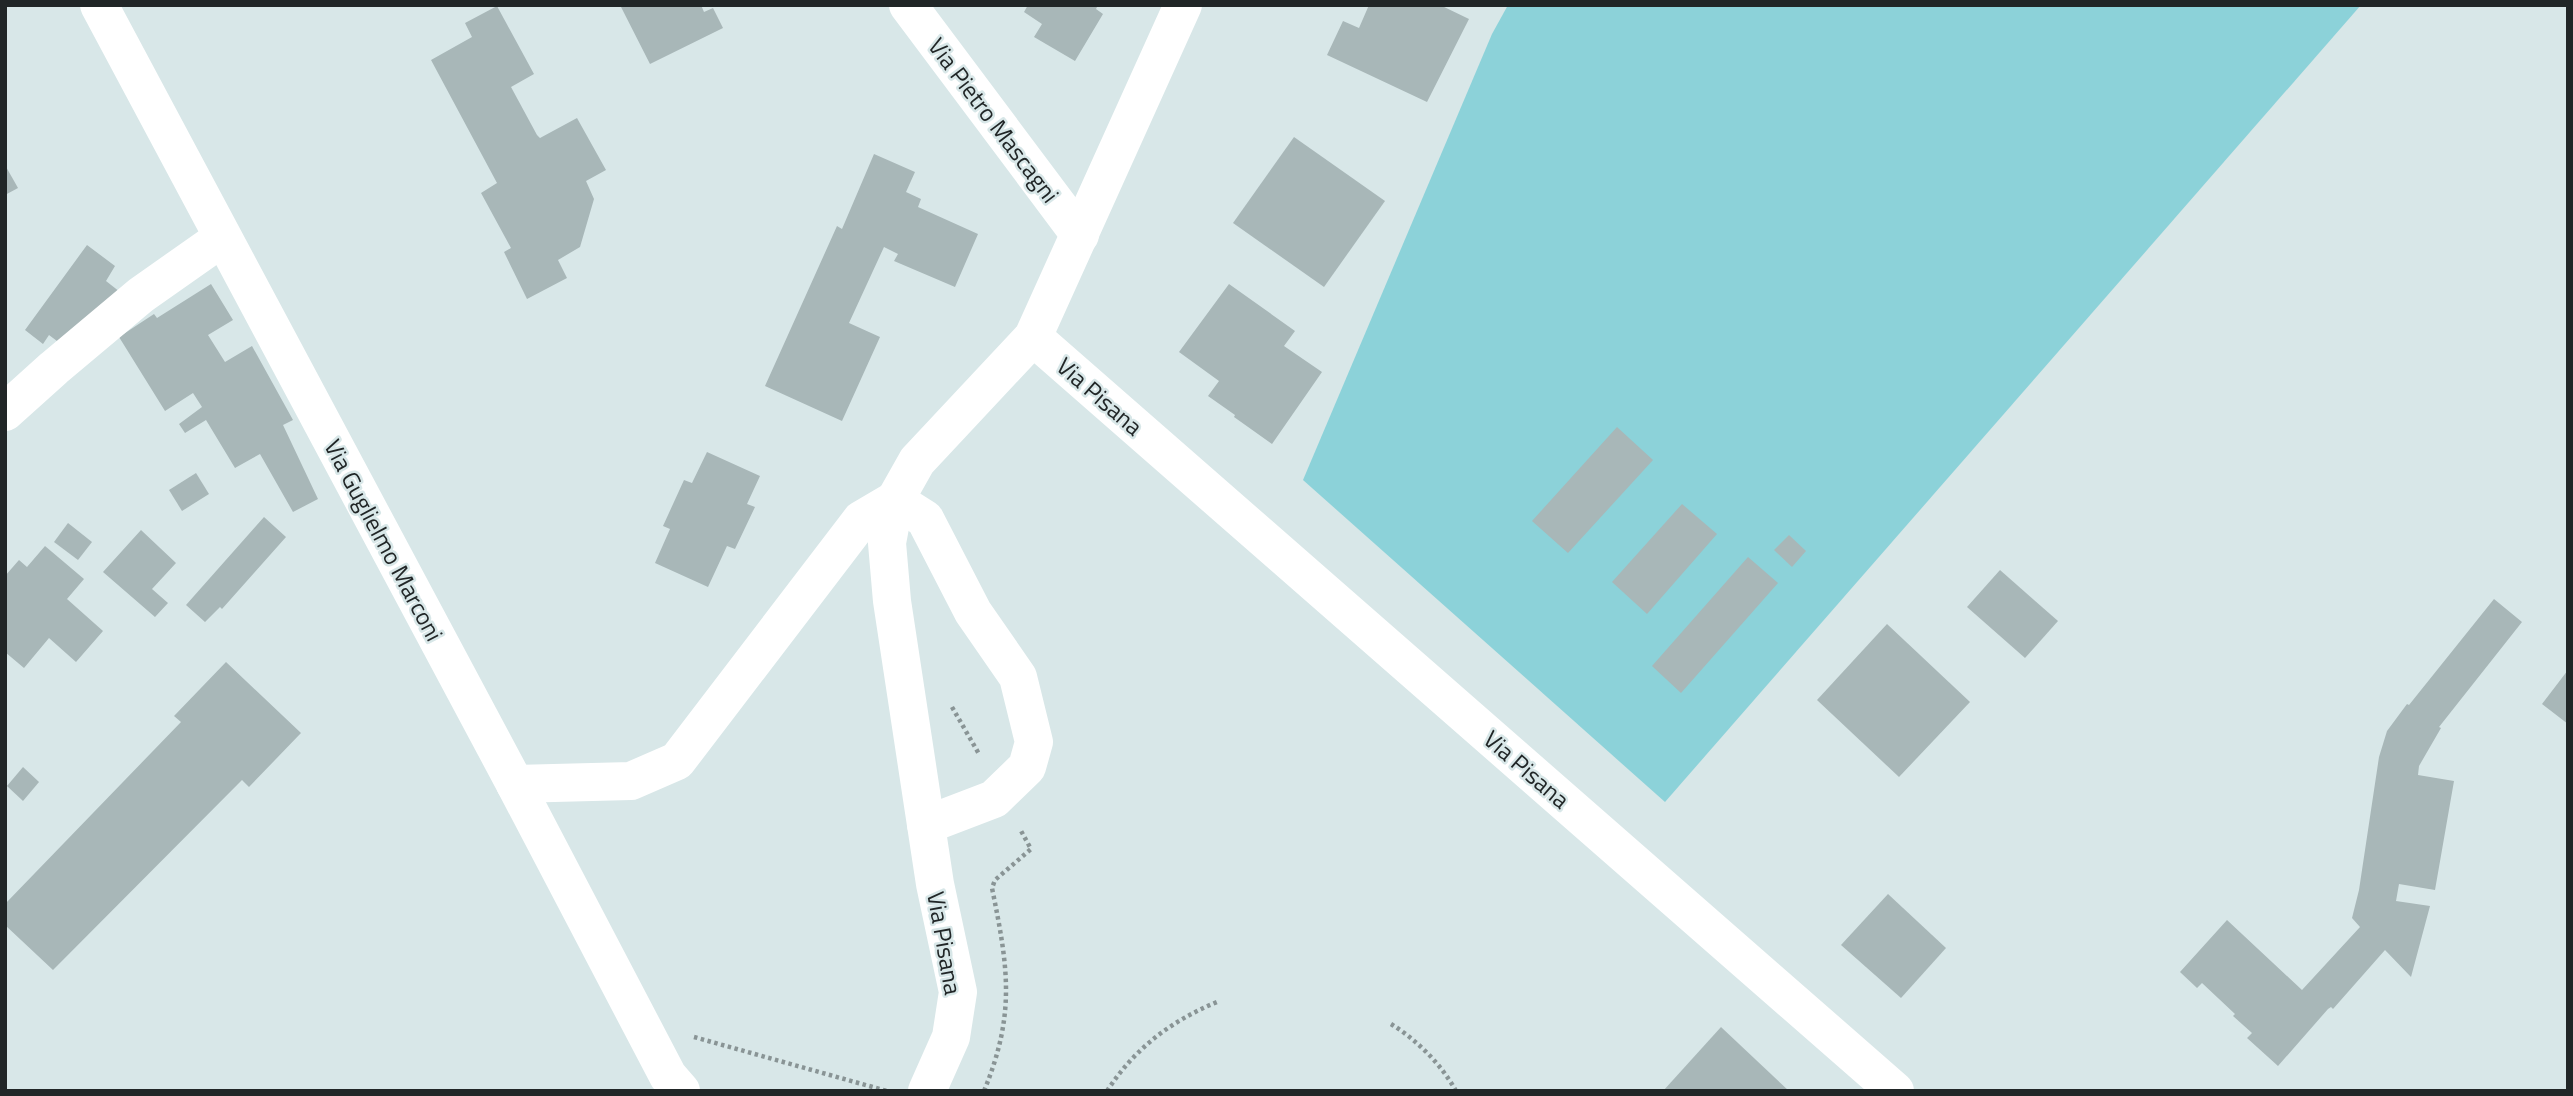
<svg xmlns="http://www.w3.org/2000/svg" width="2573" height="1096" font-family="'Titillium Web',sans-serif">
  <rect width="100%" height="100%" fill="#d8e7e8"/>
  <path fill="#8cd2d9" d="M1508,5H2361L1665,802L1303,480L1492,34Z"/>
  <g fill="#a8b7b8">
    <path d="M620,5H701L704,12L713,8L723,28L650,64Z"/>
    <path d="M1028,5H1098L1096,9L1103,14L1075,61L1034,37L1042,24L1024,12Z"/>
    <path d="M1369,5H1440L1469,19L1427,102L1327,55L1343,21L1359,28Z"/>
    <path d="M497,6L534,74L511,87L537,135L540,138L577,118L606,170L586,181L594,199L580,247L558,260L567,278L527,299L504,252L511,248L481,193L497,183L431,60L472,37L465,23Z"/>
    <path d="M1294,137L1385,201L1324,287L1233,223Z"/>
    <path d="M874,154L915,172L906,192L921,199L918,207L978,234L955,287L894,261L898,254L884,247L849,323L880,337L842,421L765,386L837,226L842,229Z"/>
    <path d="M5,165L18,188L5,195Z"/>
    <path d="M87,245L115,266L106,281L120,292L65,347L49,335L43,344L25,330Z"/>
    <path d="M211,284L233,320L208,335L225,362L252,346L293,420L283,425L318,499L293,512L260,454L235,468L206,420L185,433L179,424L202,407L193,393L165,411L119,337L154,314L157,318Z"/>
    <path d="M1229,284L1295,331L1284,346L1322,372L1272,444L1234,417L1235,415L1208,396L1219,381L1179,352Z"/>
    <path d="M1617,427L1653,460L1568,553L1532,521Z"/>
    <path d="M707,452L760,476L747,504L755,507L735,549L727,546L708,587L655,563L670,529L663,526L684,480L692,483Z"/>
    <path d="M196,473L209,494L182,511L169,490Z"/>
    <path d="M1682,504L1717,534L1647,614L1612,582Z"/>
    <path d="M264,517L286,537L222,609L220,607L205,622L186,605Z"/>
    <path d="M68,523L92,542L78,560L54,542Z"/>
    <path d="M141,530L176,563L152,589L168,603L155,617L103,572Z"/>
    <path d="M1789,535L1806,551L1792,567L1774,550Z"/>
    <path d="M45,546L84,579L67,599L103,631L76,662L49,638L24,668L5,652V576L19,560L27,567Z"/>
    <path d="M1748,557L1778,583L1681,693L1652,666Z"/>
    <path d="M2000,570L2058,621L2025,658L1967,607Z"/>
    <path d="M2494,599L2522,622L2439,727L2441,728L2419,766L2418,775L2454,781L2435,890L2399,884L2396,901L2430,906L2411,977L2385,950L2333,1009L2331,1007L2328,1009L2278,1066L2247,1038L2252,1033L2233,1016L2235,1014L2202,983L2197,988L2180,972L2227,920L2302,990L2360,927L2352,918L2359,890L2379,757L2387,731L2407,704L2409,705Z"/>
    <path d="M1887,624L1970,702L1899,777L1817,700Z"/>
    <path d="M226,662L301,733L249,787L242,780L53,970L5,925V904L181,722L174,716Z"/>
    <path d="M2568,670V724L2542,704Z"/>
    <path d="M23,767L39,782L23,801L7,786Z"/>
    <path d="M1888,894L1946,948L1901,998L1841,945Z"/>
    <path d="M1721,1027L1789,1091H1663Z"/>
  </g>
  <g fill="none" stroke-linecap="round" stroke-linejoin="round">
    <g stroke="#899495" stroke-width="4.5" stroke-dasharray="3.5 3.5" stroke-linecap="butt">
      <path d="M952,707L979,754"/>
      <path d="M1391,1024C1417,1040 1441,1064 1456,1091"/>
      <path d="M694,1037L887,1091"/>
      <path d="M984,1091C1016,1013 1008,967 992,888L995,880L1031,849L1020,829"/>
      <path d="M1107,1091C1135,1048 1171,1021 1217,1002"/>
    </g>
    <g stroke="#fff" stroke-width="38">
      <path d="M908,5L1080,235"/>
      <path d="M1033,337L1895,1091"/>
      <path d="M5,412L54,368L141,295L222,238"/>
      <path d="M895,500L925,519L973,612L1018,677L1034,742L1027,767L994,799L926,825"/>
      <path d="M515,784L631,781L677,761L861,520L895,500"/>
      <path d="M927,1091L951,1037L958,992L935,884L892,601L887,543L895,500L917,461L1033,337L1183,5"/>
    </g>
    <path stroke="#fff" stroke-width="38" d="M99,5L515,784L668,1076L681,1091"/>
  </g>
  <g text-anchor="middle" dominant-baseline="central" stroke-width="5" stroke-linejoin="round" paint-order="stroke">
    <g font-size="24" fill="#212627" stroke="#d8e7e8">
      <text transform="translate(994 120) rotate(53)">Via Pietro Mascagni</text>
      <text transform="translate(1100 396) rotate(41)">Via Pisana</text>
      <text transform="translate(384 540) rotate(62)">Via Guglielmo Marconi</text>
      <text transform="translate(1527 769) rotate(41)">Via Pisana</text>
      <text transform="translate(945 943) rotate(80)">Via Pisana</text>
    </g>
  </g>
  <rect width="2573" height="1096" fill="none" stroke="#212627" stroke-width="14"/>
</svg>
